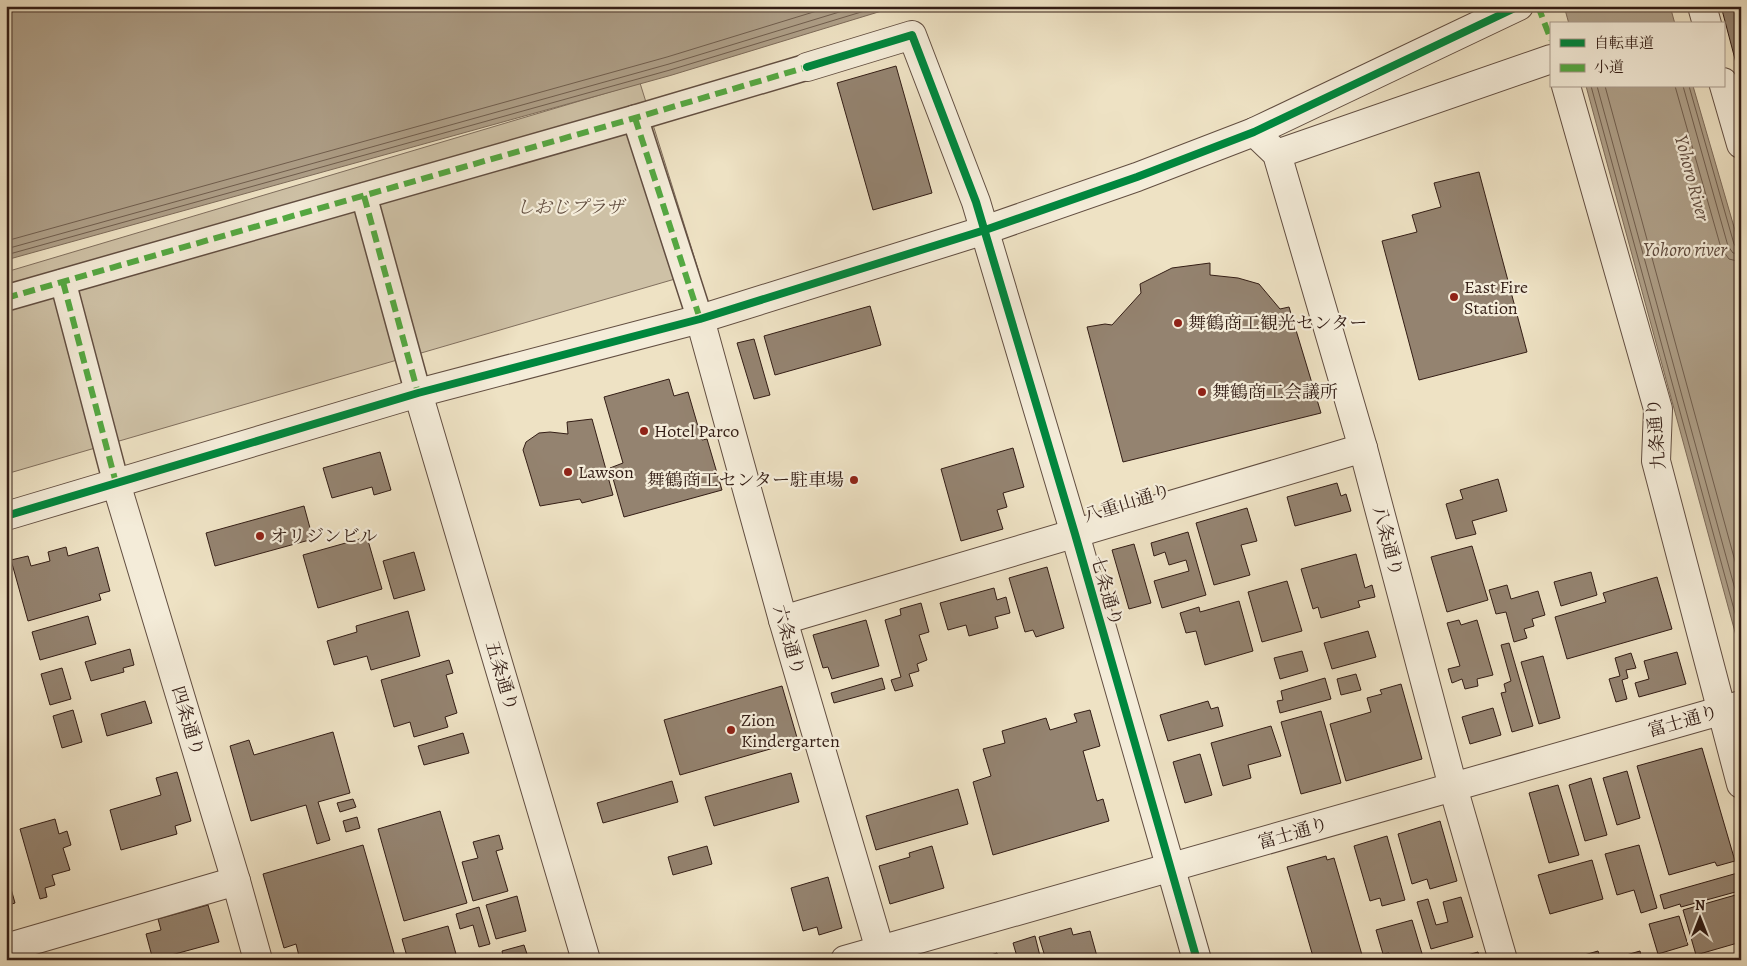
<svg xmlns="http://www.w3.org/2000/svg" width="1747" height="966" font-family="Alegreya,'Noto Serif JP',serif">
  <rect width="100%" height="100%" fill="#eee2c4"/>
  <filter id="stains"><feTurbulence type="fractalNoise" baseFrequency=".004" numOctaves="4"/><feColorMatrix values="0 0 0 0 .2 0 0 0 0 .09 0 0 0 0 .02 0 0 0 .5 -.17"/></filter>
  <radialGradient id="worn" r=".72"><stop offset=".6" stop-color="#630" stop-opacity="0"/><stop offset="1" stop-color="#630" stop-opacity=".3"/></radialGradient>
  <path fill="#cec1a6" stroke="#806f5e" d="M640,83L699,272L6,474V272Z"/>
  <g fill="#ae9f88" stroke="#7d6b5a">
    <path d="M6,6H898L672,75L6,260Z"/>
    <path d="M1564,6H1670L1675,24H1569Z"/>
    <path d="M1586,86H1693L1741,251V654Z"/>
  </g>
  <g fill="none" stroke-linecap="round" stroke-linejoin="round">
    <g stroke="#705e4e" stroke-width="1">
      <path d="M1591,86L1741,635"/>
      <path d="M1597,86L1741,611"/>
      <path d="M1605,86L1741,583"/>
      <path d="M1675,86L1721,248L1729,259L1741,262"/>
      <path d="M1683,86L1728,246L1733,253L1741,254"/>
      <path d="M1689,86L1734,244L1736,247L1741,248"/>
      <path d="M6,241L667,57L833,6"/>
      <path d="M6,249L669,64L859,6"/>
      <path d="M6,255L670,70L881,6"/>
    </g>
  </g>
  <g fill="#948370" stroke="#331d15">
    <path d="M1721,6H1741V82Z"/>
    <path d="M896,66L932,193L873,210L837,83Z"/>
    <path d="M1479,172L1527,352L1419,380L1382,241L1417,232L1412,215L1441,207L1434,183Z"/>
    <path d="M1210,263V275L1238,278L1259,284L1280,309L1289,307L1321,413L1123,462L1087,327L1105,324L1112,325L1141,293L1140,284L1172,268Z"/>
    <path d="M870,306L881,345L775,375L764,336Z"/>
    <path d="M754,339L770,395L754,399L737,343Z"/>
    <path d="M669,379L674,396L688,392L702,440L707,439L722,490L624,517L610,468L623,463L604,397Z"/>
    <path d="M592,419L613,495L582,503L580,499L540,506L523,450L526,442L539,433L550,432L568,434L567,422Z"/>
    <path d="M1013,448L1024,487L1003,493L1007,507L997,510L1003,529L961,541L941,469Z"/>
    <path d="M380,452L391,490L374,495L372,487L332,498L323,468Z"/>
    <path d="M1498,479L1507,511L1472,521L1476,534L1456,539L1446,504L1463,499L1460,490Z"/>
    <path d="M1337,483L1341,496L1346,494L1351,511L1295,526L1287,497Z"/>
    <path d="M304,506L313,539L215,566L206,533Z"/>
    <path d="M1247,508L1257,541L1241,545L1250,575L1214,585L1196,523Z"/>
    <path d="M1188,532L1206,595L1162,608L1154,581L1189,571L1186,560L1169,565L1165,552L1154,556L1151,543Z"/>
    <path d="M367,537L382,589L318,608L303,555Z"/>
    <path d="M1134,544L1151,603L1129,609L1112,550Z"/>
    <path d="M1472,546L1488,600L1447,612L1431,557Z"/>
    <path d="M66,547L68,556L98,547L110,591L99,594L101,600L28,621L11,560L28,556L31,566L50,561L48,552Z"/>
    <path d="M414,552L425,590L394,599L383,561Z"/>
    <path d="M1356,554L1365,588L1372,585L1375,597L1358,601L1360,607L1321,618L1318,607L1313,609L1301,569Z"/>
    <path d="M1047,567L1064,628L1036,637L1033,630L1025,632L1009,578Z"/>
    <path d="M1591,572L1597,595L1561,606L1554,582Z"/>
    <path d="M1657,577L1672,629L1567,659L1555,617L1606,602L1603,593Z"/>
    <path d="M1287,581L1302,631L1262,642L1248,592Z"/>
    <path d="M1507,585L1511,599L1538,591L1545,615L1532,619L1534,626L1524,629L1527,638L1514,642L1506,612L1496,614L1489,590Z"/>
    <path d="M994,588L997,600L1006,597L1010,613L995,617L998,628L969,636L966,625L948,630L940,603Z"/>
    <path d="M1239,601L1253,651L1205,665L1196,631L1186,633L1180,613L1199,607L1200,612Z"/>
    <path d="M921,603L929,632L919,635L927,660L917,664L919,671L909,674L913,686L895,691L891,680L901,677L885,620L901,615L900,609Z"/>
    <path d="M408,611L420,656L371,670L367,656L334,665L327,641L357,632L356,626Z"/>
    <path d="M88,616L96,644L40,660L32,632Z"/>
    <path d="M866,620L879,666L832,679L828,667L823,668L813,635Z"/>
    <path d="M1459,620L1461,625L1477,620L1493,675L1477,679L1478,686L1465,689L1462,679L1452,683L1448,669L1460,666L1447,623Z"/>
    <path d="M1368,631L1376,657L1332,669L1324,643Z"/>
    <path d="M1509,643L1533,726L1512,732L1501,693L1506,692L1504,684L1511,681L1501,645Z"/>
    <path d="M130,649L134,665L123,668L124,672L91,681L85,662Z"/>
    <path d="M1302,651L1308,671L1280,679L1274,658Z"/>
    <path d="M1677,652L1686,684L1639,697L1635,683L1649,679L1644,661Z"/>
    <path d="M1631,653L1636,668L1626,670L1628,678L1622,680L1627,699L1616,702L1609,679L1620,676L1615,658Z"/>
    <path d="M1543,656L1560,718L1539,724L1521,662Z"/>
    <path d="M449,660L453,673L446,675L457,713L445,717L448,727L414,737L410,722L394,727L381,680Z"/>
    <path d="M62,668L71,699L50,705L41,674Z"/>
    <path d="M1356,674L1361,690L1341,695L1337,679Z"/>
    <path d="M882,678L885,689L834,703L831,693Z"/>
    <path d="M1325,678L1331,699L1280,713L1277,701L1283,700L1281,691Z"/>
    <path d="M1401,684L1422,759L1346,781L1330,724L1371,712L1367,698L1382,694L1380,690Z"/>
    <path d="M782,686L798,741L680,775L664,720Z"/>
    <path d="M145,701L152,723L107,736L101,714Z"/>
    <path d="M1208,701L1211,709L1218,707L1223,726L1168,741L1160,715Z"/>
    <path d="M1493,708L1501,735L1470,744L1462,717Z"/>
    <path d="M73,710L82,742L62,748L53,716Z"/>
    <path d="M1090,710L1100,746L1083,751L1097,801L1103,799L1109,821L993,855L973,782L991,776L983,749L1005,743L1002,731L1046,718L1050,730L1077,722L1074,714Z"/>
    <path d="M1321,711L1341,783L1301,794L1281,722Z"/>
    <path d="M1271,726L1281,756L1248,765L1251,778L1223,786L1211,743Z"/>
    <path d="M333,732L350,793L318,802L330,840L317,844L306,805L251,821L230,746L249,740L254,755Z"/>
    <path d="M463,733L469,753L424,765L418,746Z"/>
    <path d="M1702,748L1735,861L1717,866L1715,862L1669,875L1637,766Z"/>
    <path d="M1200,754L1212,795L1185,803L1173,762Z"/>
    <path d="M1627,771L1640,818L1617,825L1603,778Z"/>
    <path d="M177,772L191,821L175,826L177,834L121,850L110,810L161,795L156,778Z"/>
    <path d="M791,773L799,802L714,826L705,797Z"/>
    <path d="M1591,778L1607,835L1585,841L1569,785Z"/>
    <path d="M672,781L678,802L603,823L597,803Z"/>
    <path d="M1558,785L1579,855L1549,863L1529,793Z"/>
    <path d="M958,789L968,824L876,850L866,816Z"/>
    <path d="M353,799L356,807L340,812L337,803Z"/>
    <path d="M440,811L467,903L404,921L378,829Z"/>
    <path d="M357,817L360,828L346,832L343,821Z"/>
    <path d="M55,819L59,834L67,831L71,845L63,848L70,870L52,875L55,885L45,888L47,897L40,899L20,829Z"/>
    <path d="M1440,821L1457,881L1430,889L1427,879L1412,884L1398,834Z"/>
    <path d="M499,835L503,849L496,851L508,891L473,901L462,862L478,858L473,842Z"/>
    <path d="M1387,836L1405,900L1382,906L1380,898L1370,901L1354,846Z"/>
    <path d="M363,845L396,960H300L296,944L284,948L263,874Z"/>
    <path d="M1639,845L1657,908L1641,913L1634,890L1617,895L1605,854Z"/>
    <path d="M707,846L712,864L673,875L668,857Z"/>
    <path d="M932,846L944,888L890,904L879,866L910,857L909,853Z"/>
    <path d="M1326,856L1327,860L1334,858L1362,955L1346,960H1314L1287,867Z"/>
    <path d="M1592,860L1603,899L1550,914L1538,875Z"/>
    <path d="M6,871L15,903L6,906Z"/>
    <path d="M1741,872V885L1737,886L1739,891L1681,907L1680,904L1664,909L1660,895Z"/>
    <path d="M828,877L842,928L819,935L817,927L803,931L791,888Z"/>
    <path d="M1739,894L1741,900V942L1696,955L1683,910Z"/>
    <path d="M517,896L526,931L496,939L486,905Z"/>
    <path d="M1461,897L1473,937L1431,949L1417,902L1428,899L1436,925L1448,922L1443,902Z"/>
    <path d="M208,905L219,942L153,960L146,934L161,930L158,919Z"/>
    <path d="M479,907L490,944L479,947L473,925L460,929L456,914Z"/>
    <path d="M1679,916L1688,945L1658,954L1649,924Z"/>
    <path d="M1412,920L1423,957L1415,960H1392L1389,953L1383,954L1376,930Z"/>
    <path d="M448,926L456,954L437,960H408L402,939Z"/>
    <path d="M1071,928L1073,935L1090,931L1098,960H1046L1039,937Z"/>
    <path d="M1035,936L1041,960H1018L1013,943Z"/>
    <path d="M524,945L529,960H504L502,951Z"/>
    <path d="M1598,951L1601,960H1567Z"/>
    <path d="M1640,951L1642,960H1609Z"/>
    <path d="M1478,952L1480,960H1450Z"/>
    <path d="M997,953L999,960H975Z"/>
    <path d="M1741,953V960H1716Z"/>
  </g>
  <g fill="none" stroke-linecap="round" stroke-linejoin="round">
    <defs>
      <g id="pedestrian">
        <path d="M635,118L700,319"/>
        <path d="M364,196L418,393"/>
        <path d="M63,282L116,483"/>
        <path d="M6,298L635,118L807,67"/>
      </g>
      <g id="minor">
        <path d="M1702,6L1707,24"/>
        <path d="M1723,82L1741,144"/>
        <path d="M1566,86L1658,409L1656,461L1741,784"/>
        <path d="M1254,132L1277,154L1363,448L1453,787L1503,960"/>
        <path d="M1277,154L1551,59"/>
        <path d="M700,319L783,620L883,960"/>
        <path d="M116,483L236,881L258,960"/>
        <path d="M783,620L1363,448"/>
        <path d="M6,948L236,881"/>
      </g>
      <g id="tertiary">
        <path d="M807,67L912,35L976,202L1075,534L1197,960"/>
        <path d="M418,393L586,960"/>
        <path d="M6,516L418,393L700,319L985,230L1137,177L1254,132L1519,6"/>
        <path d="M845,960L1741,705"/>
      </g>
    </defs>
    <use href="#pedestrian" stroke="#624e41" stroke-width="28"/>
    <use href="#minor" stroke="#624e41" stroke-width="30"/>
    <use href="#tertiary" stroke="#624e41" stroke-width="30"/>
    <use href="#pedestrian" stroke="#f4ecd9" stroke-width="25"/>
    <use href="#minor" stroke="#f4ecd9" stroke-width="28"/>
    <use href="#tertiary" stroke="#f4ecd9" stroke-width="28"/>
    <g stroke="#54a942" stroke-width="6" stroke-dasharray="12 6" stroke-linecap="butt">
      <path d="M1538,6L1551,40"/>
      <path d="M635,118L700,319"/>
      <path d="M364,196L418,393"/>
      <path d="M63,282L116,483"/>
      <path d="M6,298L635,118L807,67"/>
    </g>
    <defs>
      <g id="cycleway">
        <path d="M807,67L912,35L976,202L1075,534L1197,960"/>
        <path d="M6,516L418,393L700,319L985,230L1137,177L1254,132L1519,6"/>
      </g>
    </defs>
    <use href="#cycleway" stroke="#f4ecd9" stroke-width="11"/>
    <use href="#cycleway" stroke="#00873e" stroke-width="8"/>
  </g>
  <g fill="#8f2418" stroke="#f4ecd9" stroke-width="2">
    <circle cx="1454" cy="297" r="5"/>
    <circle cx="1178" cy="323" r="5"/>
    <circle cx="1202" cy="392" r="5"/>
    <circle cx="644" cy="431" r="5"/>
    <circle cx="568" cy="472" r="5"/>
    <circle cx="854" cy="480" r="5"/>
    <circle cx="260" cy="536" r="5"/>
    <circle cx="731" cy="730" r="5"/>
  </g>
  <g text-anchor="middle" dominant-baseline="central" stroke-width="4.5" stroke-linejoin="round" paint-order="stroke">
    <g font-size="18" font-style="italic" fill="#624e40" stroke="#f4ecd9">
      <text x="570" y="207">しおじプラザ</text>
    </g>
    <g font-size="18" fill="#331d15" stroke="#f4ecd9" text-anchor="start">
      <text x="1464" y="287">East Fire<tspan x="1464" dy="21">Station</tspan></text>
      <text x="1188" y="323">舞鶴商工観光センター</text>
      <text x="1212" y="392">舞鶴商工会議所</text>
      <text x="654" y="431">Hotel Parco</text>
      <text x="578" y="472">Lawson</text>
      <text x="844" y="480" text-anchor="end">舞鶴商工センター駐車場</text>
      <text x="270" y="536">オリジンビル</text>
      <text x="741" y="720">Zion<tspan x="741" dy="21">Kindergarten</tspan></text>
    </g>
    <g font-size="18" fill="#331d15" stroke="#f4ecd9">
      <text transform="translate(1656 434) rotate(-95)">九条通り</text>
      <text transform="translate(1127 503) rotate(-17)">八重山通り</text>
      <text transform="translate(1388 541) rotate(75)">八条通り</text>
      <text transform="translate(1107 591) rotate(74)">七条通り</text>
      <text transform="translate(789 640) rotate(74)">六条通り</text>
      <text transform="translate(502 676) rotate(73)">五条通り</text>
      <text transform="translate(188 721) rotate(73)">四条通り</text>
      <text transform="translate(1683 721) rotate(-16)">富士通り</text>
      <text transform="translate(1293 833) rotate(-16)">富士通り</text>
    </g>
    <g font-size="19" font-style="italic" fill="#5e4a3d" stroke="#f4ecd9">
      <text transform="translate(1692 178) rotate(75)">Yohoro River</text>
      <text x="1685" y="250">Yohoro river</text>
    </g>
  </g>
  <rect width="1747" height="966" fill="none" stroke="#eee2c4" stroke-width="25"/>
  <rect x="8" y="8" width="1732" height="951" fill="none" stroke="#331d15" stroke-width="2.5"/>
  <rect x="12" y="12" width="1722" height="941" fill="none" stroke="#331d15"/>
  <rect x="1550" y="22" width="175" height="65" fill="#f4ecd9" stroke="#a7998b"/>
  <rect x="1560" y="39" width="25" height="8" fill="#00873e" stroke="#a7998b"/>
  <text x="1594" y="48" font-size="15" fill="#331d15">自転車道</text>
  <rect x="1560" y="64" width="25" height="8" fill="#54a942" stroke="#a7998b"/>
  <text x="1594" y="72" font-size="15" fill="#331d15">小道</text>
  <g transform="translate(1700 918)" stroke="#f4ecd9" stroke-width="4" paint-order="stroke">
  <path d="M0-4L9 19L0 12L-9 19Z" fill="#331d15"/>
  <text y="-8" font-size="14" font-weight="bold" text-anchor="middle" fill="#331d15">N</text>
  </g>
  <rect width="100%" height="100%" filter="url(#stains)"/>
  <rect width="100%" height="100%" fill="url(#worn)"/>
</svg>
